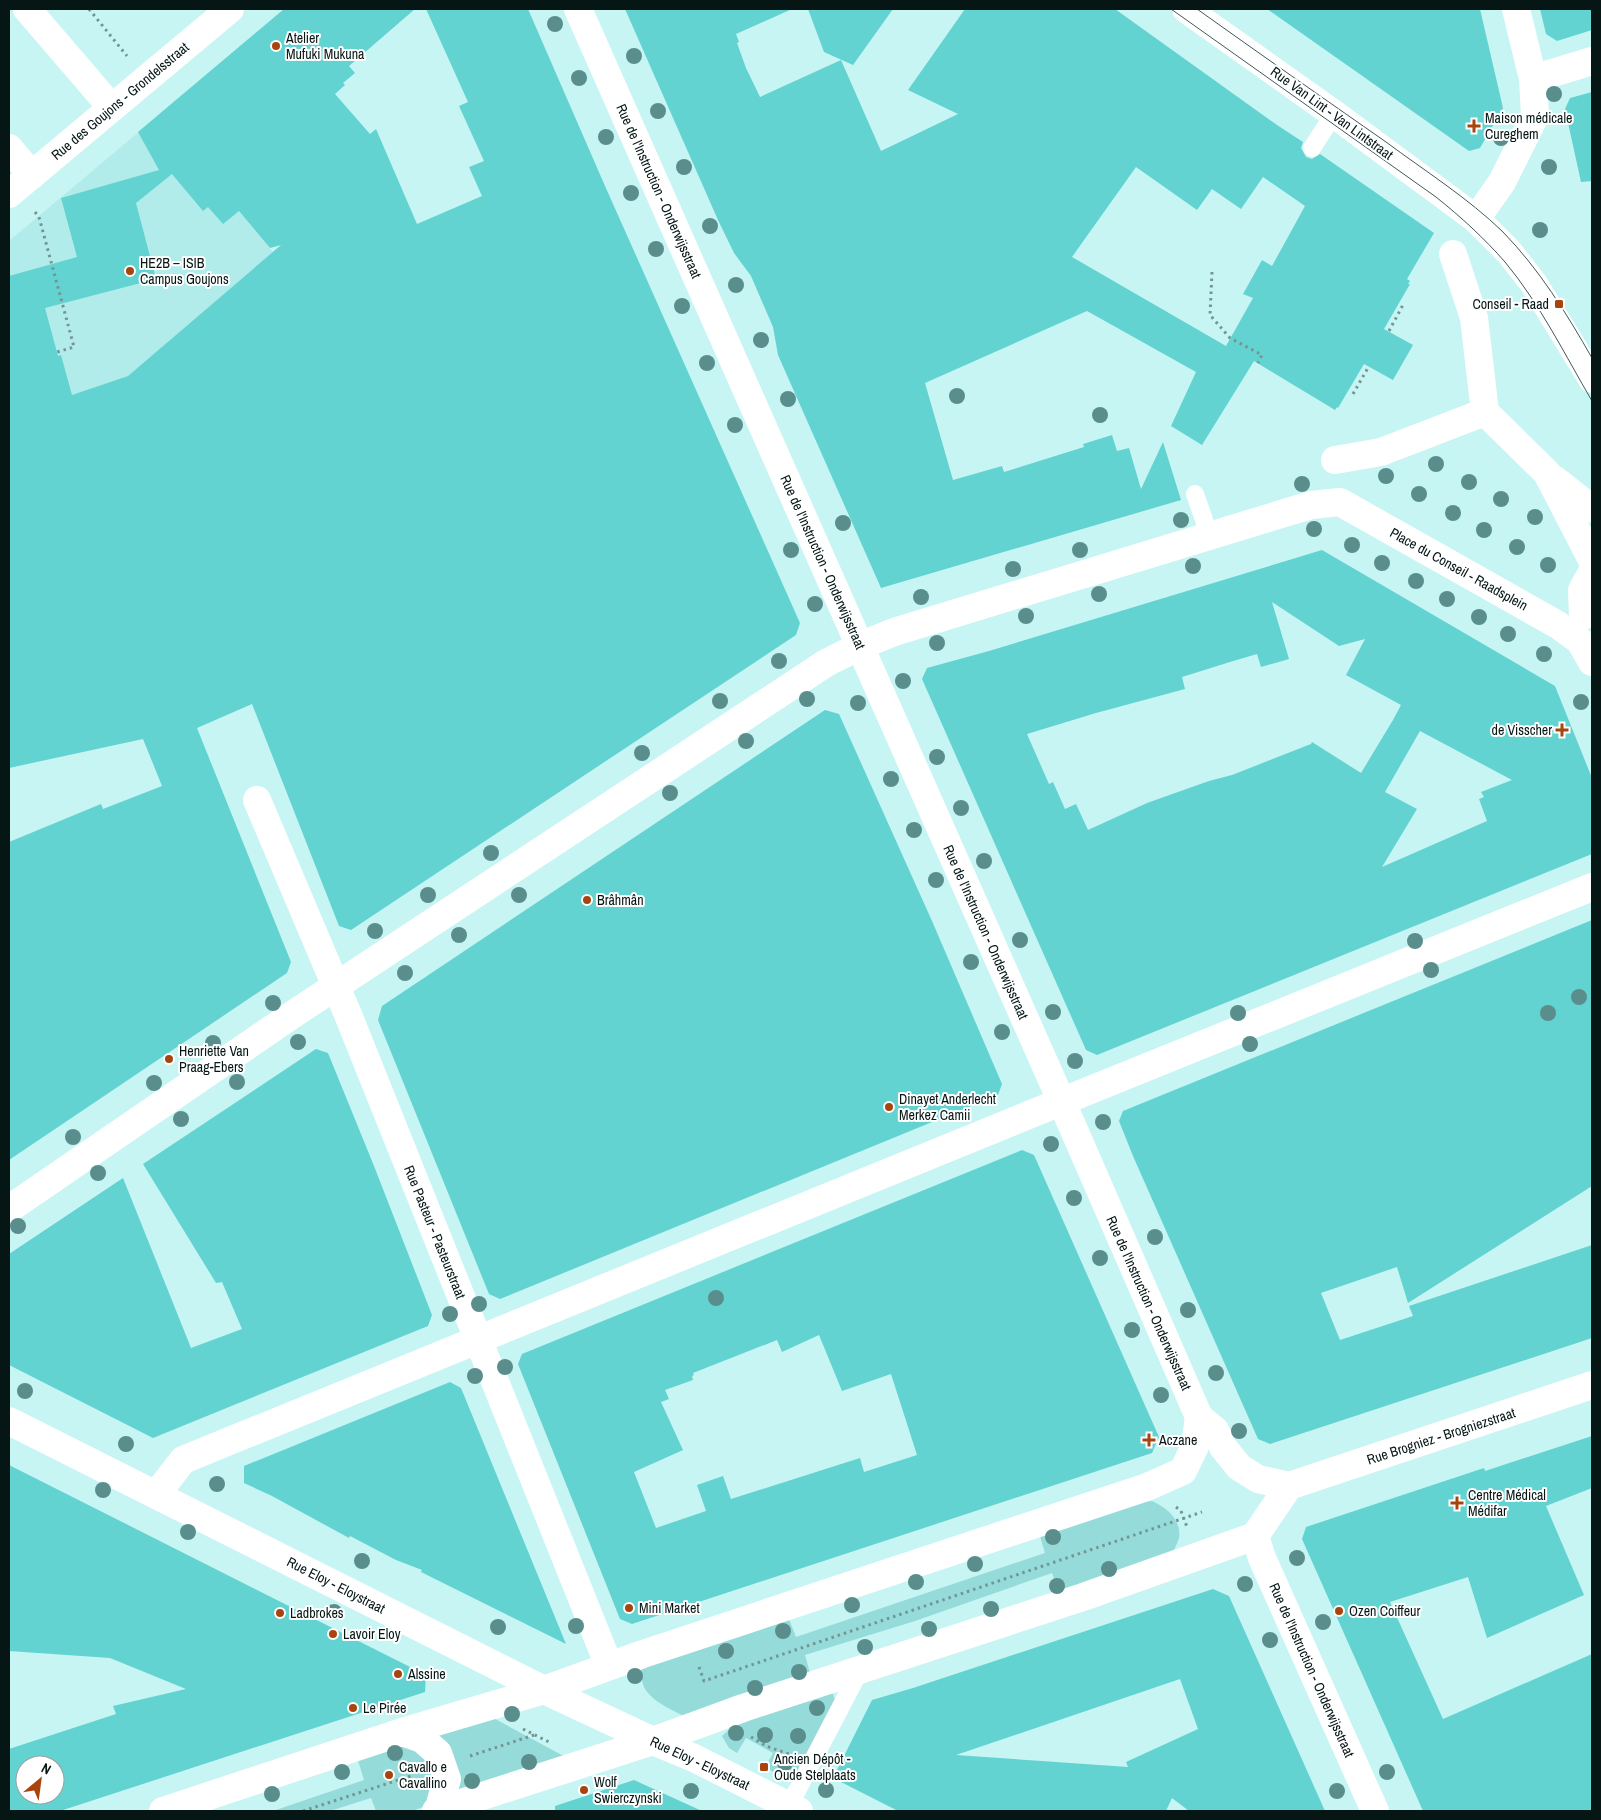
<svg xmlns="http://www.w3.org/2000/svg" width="1601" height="1820" font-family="'Archivo Narrow',sans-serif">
  <rect width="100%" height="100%" fill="#c7f5f4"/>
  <path fill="#b2ecea" d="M159,115L273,252L128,376L88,390L96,415L9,444V241Z"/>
  <g fill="#95dbd9">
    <path d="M1152,1501C1166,1507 1182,1520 1179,1538C1177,1545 1173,1551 1170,1557L1060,1597L1052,1573L915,1621L805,1655L812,1680L686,1717C665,1706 634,1695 643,1665L787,1614L796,1637L1045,1553L1039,1533L1137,1502Z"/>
    <path d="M828,1692L833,1694L836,1703L800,1771L794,1776L788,1779L765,1768L773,1753L746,1738L737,1753L729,1748L722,1736L732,1727Z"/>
    <path d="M486,1714L571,1760L460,1797L433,1740L445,1729Z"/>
    <path d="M401,1744C427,1754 429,1760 436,1786L425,1806L413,1811H376L371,1798L330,1811H273L364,1780L357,1757Z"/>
  </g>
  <g fill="#62d3d1" fill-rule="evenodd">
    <path d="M284,9H415L349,66L355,73L343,83L345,85L335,94L370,134L376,129L417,224L482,196L469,167L484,161L459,106L468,102L426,9H528L605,186L800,623L796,635L351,930L339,926L252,704L197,728L291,962L287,973L9,1160V842L101,804L103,809L162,786L143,739L9,768V276L77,257L61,198L159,170L138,132ZM172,174L203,211L208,207L223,224L239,211L270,248L281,245L128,376L72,395L61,355L58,356L45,308L156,279L136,203Z"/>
    <path d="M625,9H792L736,34L739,42L737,43L746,68L760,97L841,60L881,151L958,114L908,90L965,9H1115L1277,125L1303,142L1301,148L1306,157L1312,159L1320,154L1434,233L1407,279L1410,281L1408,284H1410L1384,329L1413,345L1393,380L1364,364L1338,408L1337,407L1335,410L1254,361L1202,445L1171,426L1196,372L1087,311L925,383L953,480L1002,466L1004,472L1084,447L1083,444L1112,435L1117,451L1129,448L1141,489L1163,442L1181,500L881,588L778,355L773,327L751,276L734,253L718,220ZM1136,167L1197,210L1212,189L1241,209L1263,177L1305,206L1272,266L1262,260L1243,294L1253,298L1226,346L1072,257Z"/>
    <path d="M808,9H893L853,65L824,52Z"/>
    <path d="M1267,9H1480L1503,108L1480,148L1469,151Z"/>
    <path d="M1540,9H1592V30L1557,41L1546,34Z"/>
    <path d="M1592,92V181L1581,182L1565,109L1570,98Z"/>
    <path d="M1322,550L1555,686L1592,778V854L1097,1055L1086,1050L922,679L927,668L989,651ZM1272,602L1339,646L1365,639L1346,675L1401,705L1393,720L1361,773L1312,742L1311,744L1232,775L1209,781L1147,803L1088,830L1076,804L1065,809L1053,782L1049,784L1027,734L1096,713L1185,689L1182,677L1230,662L1257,654L1261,667L1289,659ZM1420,731L1512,780L1481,792L1484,797L1479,799L1487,821L1382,867L1417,809L1385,792Z"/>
    <path d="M825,710L839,714L932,921L1002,1084L998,1095L500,1299L489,1294L378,1020L382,1006Z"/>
    <path d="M1592,920V1186L1408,1303L1397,1267L1321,1293L1340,1340L1413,1316L1409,1306L1592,1245V1338L1270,1444L1258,1439L1133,1156L1119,1121L1123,1111Z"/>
    <path d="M316,1049L328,1053L374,1166L432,1315L428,1326L153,1438L9,1365V1254L123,1178L191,1348L242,1329L222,1282L216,1283L143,1164Z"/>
    <path d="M1022,1150L1034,1155L1159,1437L1152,1453L632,1624L620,1619L518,1364L522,1354ZM819,1335L842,1391L891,1374L917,1455L864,1472L860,1458L731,1499L723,1476L697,1485L706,1511L656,1528L634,1472L683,1450L661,1402L669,1399L665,1390L693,1380L692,1376L694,1375L693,1373L777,1340L782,1352Z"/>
    <path d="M450,1382L461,1388L566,1644L421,1572L422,1570L396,1560L350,1536L349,1538L272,1496L244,1483V1466Z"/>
    <path d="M1592,1436V1488L1546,1506L1584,1595L1487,1638L1468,1577L1390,1602L1443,1719L1592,1654V1811H1423L1302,1539L1306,1527L1484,1468L1485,1471Z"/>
    <path d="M9,1465L426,1675L425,1692L60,1811H9V1749L116,1714L113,1706L186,1689L110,1658L9,1651ZM25,1765H55V1795H25Z"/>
    <path d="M1213,1589L1229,1596L1325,1811H1189L1172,1798L1166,1811H898L841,1782L836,1772L872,1700L913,1688ZM1180,1679L1198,1729L1126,1762L1128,1767L956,1755Z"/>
    <path d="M634,1780L702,1811H555V1806Z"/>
  </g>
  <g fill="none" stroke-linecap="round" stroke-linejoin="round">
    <g stroke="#739594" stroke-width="3" stroke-dasharray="2.5 4" stroke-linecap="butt">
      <path d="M89,9L127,56"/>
      <path d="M35,212L39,217L74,347L54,353"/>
      <path d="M1212,272L1210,315L1230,338L1262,355L1258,363"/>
      <path d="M1389,331L1404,303"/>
      <path d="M1353,394L1369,366"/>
      <path d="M1176,1507L1181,1511L1187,1527"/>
      <path d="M699,1667L704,1681L1202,1512"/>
      <path d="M523,1729L549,1742"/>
      <path d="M751,1737L766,1746L789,1754"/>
      <path d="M470,1756L534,1735"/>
      <path d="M303,1811L414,1775"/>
    </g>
    <g stroke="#fff" stroke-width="18">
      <path d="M1312,148L1334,114"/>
      <path d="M1195,494L1210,537"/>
      <path d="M789,1806L859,1672"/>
    </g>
    <g stroke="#fff" stroke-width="28">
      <path d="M1453,254L1474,318L1485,412L1547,473L1592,560"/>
      <path d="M1335,460L1381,452L1485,412"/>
      <path d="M1554,479L1592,509"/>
      <path d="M1583,616L1582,590L1592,572"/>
    </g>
    <g stroke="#fff" stroke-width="28">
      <path d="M27,9L112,108"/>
      <path d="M578,9L1071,1123L1199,1417L1215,1430L1223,1447L1239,1467L1258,1479L1289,1486"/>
      <path d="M1186,9L1334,114L1476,219L1509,252L1534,284L1592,379"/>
      <path d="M1533,79L1592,61"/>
      <path d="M9,148L32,175"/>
      <path d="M9,194L230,9"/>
      <path d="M1476,219L1502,182L1535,116L1533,79L1516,9"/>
      <path d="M257,800L349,1017L609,1666"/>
      <path d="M9,1209L295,1013L826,663L860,646L894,632L1311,505L1340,502L1558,625L1580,641L1592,662"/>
      <path d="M9,1421L544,1690L653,1741L694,1758L799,1811"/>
      <path d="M1289,1486L1592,1385"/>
      <path d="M156,1495L183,1460L1031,1114L1592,887"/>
      <path d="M1255,1536L1262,1558L1375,1811"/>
      <path d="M1255,1536L1289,1486"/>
      <path d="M402,1732L422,1739L438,1753L447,1779L438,1811"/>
      <path d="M163,1811L402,1732L544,1690L643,1654L1147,1487L1183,1471L1195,1446L1199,1417"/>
      <path d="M436,1811L653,1741L743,1708L1083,1597L1255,1536"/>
    </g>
    <g stroke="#405a59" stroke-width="1">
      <path d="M1171,9L1436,197C1461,217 1484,238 1505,262C1540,304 1565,355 1592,401"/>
      <path d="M1197,9C1260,54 1323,98 1386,142C1425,171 1468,198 1503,232C1539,269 1567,314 1592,358"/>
    </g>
  </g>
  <g fill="#5a8e8d">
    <circle cx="555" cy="24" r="8"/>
    <circle cx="634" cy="56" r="8"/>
    <circle cx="579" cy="78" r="8"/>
    <circle cx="1554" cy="94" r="8"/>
    <circle cx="658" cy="111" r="8"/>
    <circle cx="606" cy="137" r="8"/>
    <circle cx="1501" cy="138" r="8"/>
    <circle cx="684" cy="167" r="8"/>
    <circle cx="1549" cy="167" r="8"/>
    <circle cx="631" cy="193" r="8"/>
    <circle cx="710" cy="226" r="8"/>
    <circle cx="1540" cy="230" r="8"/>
    <circle cx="656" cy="249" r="8"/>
    <circle cx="736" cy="285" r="8"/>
    <circle cx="682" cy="306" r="8"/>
    <circle cx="761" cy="340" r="8"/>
    <circle cx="707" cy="363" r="8"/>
    <circle cx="957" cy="396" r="8"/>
    <circle cx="788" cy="399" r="8"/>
    <circle cx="1100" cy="415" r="8"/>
    <circle cx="735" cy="425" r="8"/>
    <circle cx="1436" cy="464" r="8"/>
    <circle cx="1386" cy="476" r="8"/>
    <circle cx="1469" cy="482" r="8"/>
    <circle cx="1302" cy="484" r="8"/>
    <circle cx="1419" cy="494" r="8"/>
    <circle cx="1501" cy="499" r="8"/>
    <circle cx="1453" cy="513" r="8"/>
    <circle cx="1535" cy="517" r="8"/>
    <circle cx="1181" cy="520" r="8"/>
    <circle cx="843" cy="523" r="8"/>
    <circle cx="1314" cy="529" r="8"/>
    <circle cx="1484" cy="530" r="8"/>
    <circle cx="1352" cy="545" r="8"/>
    <circle cx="1517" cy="547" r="8"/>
    <circle cx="791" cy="550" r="8"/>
    <circle cx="1080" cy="550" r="8"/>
    <circle cx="1382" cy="563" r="8"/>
    <circle cx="1548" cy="565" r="8"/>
    <circle cx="1193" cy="566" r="8"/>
    <circle cx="1013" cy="569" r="8"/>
    <circle cx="1416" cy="581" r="8"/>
    <circle cx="1099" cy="594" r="8"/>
    <circle cx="921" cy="597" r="8"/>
    <circle cx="1447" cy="599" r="8"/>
    <circle cx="815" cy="604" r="8"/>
    <circle cx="1026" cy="616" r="8"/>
    <circle cx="1479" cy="617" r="8"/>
    <circle cx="1508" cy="634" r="8"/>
    <circle cx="937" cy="643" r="8"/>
    <circle cx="1544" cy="654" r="8"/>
    <circle cx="779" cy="661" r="8"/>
    <circle cx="903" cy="681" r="8"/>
    <circle cx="807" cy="699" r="8"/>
    <circle cx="720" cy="701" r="8"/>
    <circle cx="1581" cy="702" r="8"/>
    <circle cx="858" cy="703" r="8"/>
    <circle cx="746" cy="741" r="8"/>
    <circle cx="642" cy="753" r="8"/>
    <circle cx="937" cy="757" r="8"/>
    <circle cx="891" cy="779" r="8"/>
    <circle cx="670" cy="793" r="8"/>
    <circle cx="961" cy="808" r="8"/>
    <circle cx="914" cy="830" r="8"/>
    <circle cx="491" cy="853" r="8"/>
    <circle cx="984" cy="861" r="8"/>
    <circle cx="936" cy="880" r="8"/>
    <circle cx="428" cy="895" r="8"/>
    <circle cx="519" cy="895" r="8"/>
    <circle cx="375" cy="931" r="8"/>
    <circle cx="459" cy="935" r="8"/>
    <circle cx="1020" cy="940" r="8"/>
    <circle cx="1415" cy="941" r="8"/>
    <circle cx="971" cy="962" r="8"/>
    <circle cx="1431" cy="970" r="8"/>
    <circle cx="405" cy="973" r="8"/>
    <circle cx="1579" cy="997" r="8"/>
    <circle cx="273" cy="1003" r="8"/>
    <circle cx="1053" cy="1012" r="8"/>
    <circle cx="1238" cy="1013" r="8"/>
    <circle cx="1548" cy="1013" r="8"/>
    <circle cx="1002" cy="1032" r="8"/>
    <circle cx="298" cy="1042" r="8"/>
    <circle cx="213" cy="1043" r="8"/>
    <circle cx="1250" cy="1044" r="8"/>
    <circle cx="1075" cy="1061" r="8"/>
    <circle cx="237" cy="1082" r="8"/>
    <circle cx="154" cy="1083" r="8"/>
    <circle cx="181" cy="1119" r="8"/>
    <circle cx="1103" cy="1122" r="8"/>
    <circle cx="73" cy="1137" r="8"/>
    <circle cx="1051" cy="1144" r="8"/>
    <circle cx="98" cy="1173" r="8"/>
    <circle cx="1074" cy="1198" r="8"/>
    <circle cx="18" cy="1226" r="8"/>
    <circle cx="1155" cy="1237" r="8"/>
    <circle cx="1100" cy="1258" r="8"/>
    <circle cx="716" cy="1298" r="8"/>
    <circle cx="479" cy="1304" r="8"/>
    <circle cx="1188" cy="1310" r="8"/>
    <circle cx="450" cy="1314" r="8"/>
    <circle cx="1132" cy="1330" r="8"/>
    <circle cx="505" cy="1367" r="8"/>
    <circle cx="1216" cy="1373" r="8"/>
    <circle cx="475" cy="1376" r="8"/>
    <circle cx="25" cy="1391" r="8"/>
    <circle cx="1161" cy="1395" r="8"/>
    <circle cx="1239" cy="1431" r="8"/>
    <circle cx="126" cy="1444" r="8"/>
    <circle cx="217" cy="1484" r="8"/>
    <circle cx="103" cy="1490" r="8"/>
    <circle cx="188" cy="1532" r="8"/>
    <circle cx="1053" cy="1537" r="8"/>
    <circle cx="1297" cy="1558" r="8"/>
    <circle cx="362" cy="1561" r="8"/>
    <circle cx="975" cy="1564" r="8"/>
    <circle cx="1109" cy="1569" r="8"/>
    <circle cx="916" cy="1582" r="8"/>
    <circle cx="1245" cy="1584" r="8"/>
    <circle cx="1057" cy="1586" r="8"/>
    <circle cx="852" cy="1605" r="8"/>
    <circle cx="991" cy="1609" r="8"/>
    <circle cx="334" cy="1612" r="8"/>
    <circle cx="1323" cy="1622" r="8"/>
    <circle cx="576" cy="1626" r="8"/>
    <circle cx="498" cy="1627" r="8"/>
    <circle cx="929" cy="1629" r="8"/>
    <circle cx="783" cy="1631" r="8"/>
    <circle cx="1270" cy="1640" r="8"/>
    <circle cx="865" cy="1647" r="8"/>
    <circle cx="726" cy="1651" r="8"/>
    <circle cx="799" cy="1672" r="8"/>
    <circle cx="635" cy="1676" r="8"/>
    <circle cx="755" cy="1688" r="8"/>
    <circle cx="817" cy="1708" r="8"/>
    <circle cx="512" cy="1714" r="8"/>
    <circle cx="736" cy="1733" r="8"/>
    <circle cx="765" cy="1735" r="8"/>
    <circle cx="798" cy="1736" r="8"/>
    <circle cx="395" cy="1753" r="8"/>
    <circle cx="529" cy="1762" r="8"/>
    <circle cx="785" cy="1763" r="8"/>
    <circle cx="342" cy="1772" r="8"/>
    <circle cx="1387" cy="1772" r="8"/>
    <circle cx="472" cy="1781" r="8"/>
    <circle cx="826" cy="1790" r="8"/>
    <circle cx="691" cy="1791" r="8"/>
    <circle cx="1337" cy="1791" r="8"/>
    <circle cx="272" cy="1794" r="8"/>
  </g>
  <g fill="#a8440d" stroke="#fff" stroke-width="2">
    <circle cx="276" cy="46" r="5"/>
    <path d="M1471.5 118.5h5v5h5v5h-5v5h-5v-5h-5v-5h5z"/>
    <circle cx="130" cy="271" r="5"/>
    <rect x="1554" y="299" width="10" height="10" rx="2.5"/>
    <path d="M1559.5 722.5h5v5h5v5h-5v5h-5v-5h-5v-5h5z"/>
    <circle cx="587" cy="900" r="5"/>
    <circle cx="169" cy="1059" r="5"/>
    <circle cx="889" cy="1107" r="5"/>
    <path d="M1146.5 1432.5h5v5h5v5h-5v5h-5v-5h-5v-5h5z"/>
    <path d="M1454.5 1495.5h5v5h5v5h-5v5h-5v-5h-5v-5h5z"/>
    <circle cx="629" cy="1608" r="5"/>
    <circle cx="1339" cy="1611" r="5"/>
    <circle cx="280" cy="1613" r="5"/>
    <circle cx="333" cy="1634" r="5"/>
    <circle cx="398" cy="1674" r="5"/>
    <circle cx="353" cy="1708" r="5"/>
    <rect x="759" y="1762" width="10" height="10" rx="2.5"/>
    <circle cx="389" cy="1775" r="5"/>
    <circle cx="584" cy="1790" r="5"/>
  </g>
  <g text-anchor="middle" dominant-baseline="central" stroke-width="4" stroke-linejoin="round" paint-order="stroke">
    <g font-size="14" fill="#051615" stroke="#fff" text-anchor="start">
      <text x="286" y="38">Atelier<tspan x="286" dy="16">Mufuki Mukuna</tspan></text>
      <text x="1485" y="118">Maison médicale<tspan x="1485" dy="16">Cureghem</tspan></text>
      <text x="140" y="263">HE2B – ISIB<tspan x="140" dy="16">Campus Goujons</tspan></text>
      <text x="1549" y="304" text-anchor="end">Conseil - Raad</text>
      <text x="1552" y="730" text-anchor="end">de Visscher</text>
      <text x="597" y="900">Brâhmân</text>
      <text x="179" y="1051">Henriette Van<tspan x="179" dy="16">Praag-Ebers</tspan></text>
      <text x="899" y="1099">Dinayet Anderlecht<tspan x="899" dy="16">Merkez Camii</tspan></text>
      <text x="1159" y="1440">Aczane</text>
      <text x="1468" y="1495">Centre Médical<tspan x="1468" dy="16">Médifar</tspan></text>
      <text x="639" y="1608">Mini Market</text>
      <text x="1349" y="1611">Ozen Coiffeur</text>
      <text x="290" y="1613">Ladbrokes</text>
      <text x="343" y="1634">Lavoir Eloy</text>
      <text x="408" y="1674">Alssine</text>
      <text x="363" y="1708">Le Pirée</text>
      <text x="774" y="1759">Ancien Dépôt -<tspan x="774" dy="16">Oude Stelplaats</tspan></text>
      <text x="399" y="1767">Cavallo e<tspan x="399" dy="16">Cavallino</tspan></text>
      <text x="594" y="1782">Wolf<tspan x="594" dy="16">Swierczynski</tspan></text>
    </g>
    <g font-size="14" fill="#051615" stroke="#fff">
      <text transform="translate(120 101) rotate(-40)">Rue des Goujons - Grondelsstraat</text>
      <text transform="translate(1332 113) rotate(36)">Rue Van Lint - Van Lintstraat</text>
      <text transform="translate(659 191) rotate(66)">Rue de l'Instruction - Onderwijsstraat</text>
      <text transform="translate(823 562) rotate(66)">Rue de l'Instruction - Onderwijsstraat</text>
      <text transform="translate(1459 569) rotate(29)">Place du Conseil - Raadsplein</text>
      <text transform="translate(986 932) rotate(66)">Rue de l'Instruction - Onderwijsstraat</text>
      <text transform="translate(435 1232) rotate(68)">Rue Pasteur - Pasteurstraat</text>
      <text transform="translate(1149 1303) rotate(66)">Rue de l'Instruction - Onderwijsstraat</text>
      <text transform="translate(1441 1436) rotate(-18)">Rue Brogniez - Brogniezstraat</text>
      <text transform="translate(336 1585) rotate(27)">Rue Eloy - Eloystraat</text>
      <text transform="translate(1312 1670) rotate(66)">Rue de l'Instruction - Onderwijsstraat</text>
      <text transform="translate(700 1763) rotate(25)">Rue Eloy - Eloystraat</text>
    </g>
  </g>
  <rect width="1601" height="1820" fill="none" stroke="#051615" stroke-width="20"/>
  <g transform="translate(40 1780) rotate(29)"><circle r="24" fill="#ffffff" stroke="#9ba2a1"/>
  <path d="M0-4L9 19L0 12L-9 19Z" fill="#a8440d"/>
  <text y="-8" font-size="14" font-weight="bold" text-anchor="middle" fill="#051615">N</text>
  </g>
</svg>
